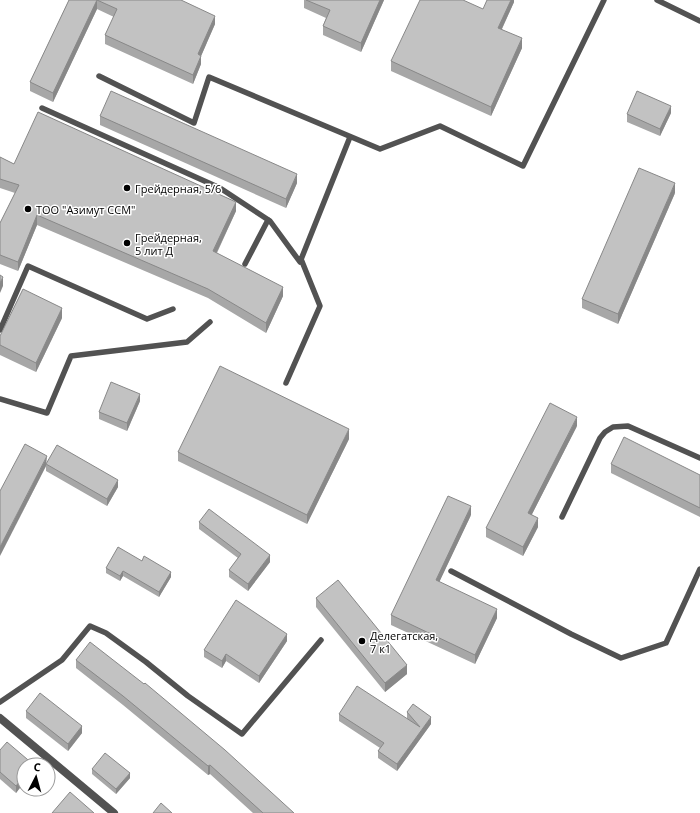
<svg xmlns="http://www.w3.org/2000/svg" width="700" height="813" font-family="'Open Sans',sans-serif">
  <rect width="100%" height="100%" fill="#fff"/>
  <g fill="none" stroke-linecap="round" stroke-linejoin="round">
    <g stroke="#525252" stroke-width="5.5">
      <path d="M657,0L700,21"/>
      <path d="M99,76L194,123L209,77L380,149L440,126L523,166L604,0"/>
      <path d="M42,108L220,188L270,221L300,262L350,137"/>
      <path d="M245,264L268,220"/>
      <path d="M0,330L28,266L147,319L173,309"/>
      <path d="M286,383L320,306L301,259"/>
      <path d="M0,399L47,413L71,356L187,342L210,322"/>
      <path d="M562,517L600,438L605,432L613,427L628,426L700,458"/>
      <path d="M451,571L571,634L621,658L666,643L700,569"/>
      <path d="M0,702L62,660L90,626L106,633L146,662L188,696L242,734L321,640"/>
    </g>
    <path stroke="#525252" stroke-width="8" d="M0,718L114,813"/>
  </g>
  <g fill="#a7a7a7">
    <path d="M69,0H181L215,24L201,56V64L193,84L105,44V35L114,17L97,9L53,102L30,91V82Z"/>
    <path d="M304,0H384L361,52L323,35V26L326,18L304,8Z"/>
    <path d="M514,0V2L502,29L522,48L491,116L391,71V61L483,9Z"/>
    <path d="M671,113L660,136L627,122V114Z"/>
    <path d="M100,116L297,183L286,208L100,125Z"/>
    <path d="M0,157L14,164L236,211L217,253L283,296L266,333L208,298L37,225L18,271L0,264V223L15,193L0,188Z"/>
    <path d="M675,193L618,324L582,308V299Z"/>
    <path d="M62,318L36,372L0,355V336Z"/>
    <path d="M140,401L127,431L99,419V412Z"/>
    <path d="M577,426L532,514L538,527L523,556L486,537V528Z"/>
    <path d="M349,439L307,524L178,461V452Z"/>
    <path d="M47,463L118,487L107,506L46,471V466L0,556Z"/>
    <path d="M611,464L700,475V517L611,473Z"/>
    <path d="M471,515L439,582L497,618L475,664L391,625V615Z"/>
    <path d="M199,522L270,562L248,591L229,577V570L238,558L199,529Z"/>
    <path d="M142,561L171,577L159,597L123,576L120,581L106,573V568Z"/>
    <path d="M316,598L407,674L385,692L316,607Z"/>
    <path d="M287,641L259,683L226,661L222,668L204,657V650Z"/>
    <path d="M76,660L294,813H253L210,774L208,775L123,705L76,668Z"/>
    <path d="M26,711L82,733L68,751L26,718Z"/>
    <path d="M407,712L431,724L397,771L378,758V751L380,748L339,721V714L407,719Z"/>
    <path d="M0,750L34,765L16,793L0,779Z"/>
    <path d="M92,769L130,778L116,794L92,774Z"/>
  </g>
  <g fill="#888">
    <path d="M97,0V9L53,102V93Z"/>
    <path d="M380,0H384L361,52V43Z"/>
    <path d="M511,0H514V2L498,37V28Z"/>
    <path d="M215,16V24L198,63V54Z"/>
    <path d="M522,38V48L491,116V107Z"/>
    <path d="M201,56V64L193,84V75Z"/>
    <path d="M671,106V113L660,136V129Z"/>
    <path d="M297,174V183L286,208V199Z"/>
    <path d="M675,183V193L618,324V314Z"/>
    <path d="M236,202V211L213,260V251Z"/>
    <path d="M37,215V225L18,271V262Z"/>
    <path d="M3,277V286L0,293V283Z"/>
    <path d="M283,287V296L266,333V323Z"/>
    <path d="M62,308V318L36,372V363Z"/>
    <path d="M140,394V401L127,431V423Z"/>
    <path d="M577,417V426L528,522V513Z"/>
    <path d="M349,429V439L307,524V515Z"/>
    <path d="M47,456L46,466L0,556V547Z"/>
    <path d="M118,480V487L107,506V499Z"/>
    <path d="M471,506V515L436,589V580Z"/>
    <path d="M538,518V527L523,556V547Z"/>
    <path d="M270,555V562L248,591V584Z"/>
    <path d="M123,571V576L120,581V576Z"/>
    <path d="M171,572V577L159,597V592Z"/>
    <path d="M497,609V618L475,664V655Z"/>
    <path d="M287,634V641L259,683V676Z"/>
    <path d="M226,654V661L222,668V661Z"/>
    <path d="M407,665V674L385,692V683Z"/>
    <path d="M431,717V724L397,771V764Z"/>
    <path d="M82,726V733L68,751V744Z"/>
    <path d="M210,765V774L208,775V766Z"/>
    <path d="M130,773V778L116,794V789Z"/>
    <path d="M24,776V783L16,793V786Z"/>
  </g>
  <g fill="#c2c2c2" stroke="#888">
    <path d="M69,0H181L215,16L198,54L201,56L193,75L105,35L117,9L97,0L53,93L30,82Z"/>
    <path d="M306,0H380L361,43L323,26L330,10Z"/>
    <path d="M420,0H463L483,9L487,0H511L498,28L522,38L491,107L391,61Z"/>
    <path d="M111,91L297,174L286,199L100,116Z"/>
    <path d="M637,91L671,106L660,129L627,114Z"/>
    <path d="M38,112L236,202L213,251L283,287L266,323L208,289L37,215L18,262L0,255V223L19,185L0,179V157L14,164Z"/>
    <path d="M639,168L675,183L618,314L582,299Z"/>
    <path d="M0,275L3,277L0,283Z"/>
    <path d="M23,289L62,308L36,363L0,345V336Z"/>
    <path d="M220,366L349,429L307,515L178,452Z"/>
    <path d="M111,382L140,394L127,423L99,412Z"/>
    <path d="M550,403L577,417L528,513L538,518L523,547L486,528Z"/>
    <path d="M624,437L700,475V508L611,464Z"/>
    <path d="M25,444L47,456L0,547V491Z"/>
    <path d="M57,445L118,480L107,499L46,464Z"/>
    <path d="M448,496L471,506L436,580L497,609L475,655L391,615Z"/>
    <path d="M209,509L270,555L248,584L229,570L241,554L199,522Z"/>
    <path d="M118,547L142,561L144,556L171,572L159,592L123,571L120,576L106,568Z"/>
    <path d="M338,580L407,665L385,683L316,598Z"/>
    <path d="M236,600L287,634L259,676L226,654L222,661L204,650Z"/>
    <path d="M90,642L144,684L145,683L225,750L294,813H263L210,765L208,766L123,696L76,660Z"/>
    <path d="M357,686L420,727L407,712L413,704L431,717L397,764L378,751L384,743L339,714Z"/>
    <path d="M40,693L82,726L68,744L26,711Z"/>
    <path d="M7,742L34,765H24V776L16,786L0,772V750Z"/>
    <path d="M105,753L130,773L116,789L92,769Z"/>
    <path d="M70,792L94,813H52Z"/>
    <path d="M161,803L172,813H153Z"/>
  </g>
  <g fill="#000" stroke="#fff" stroke-width="1.5">
    <circle cx="127" cy="188" r="4"/>
    <circle cx="28" cy="209" r="4"/>
    <circle cx="127" cy="243" r="4"/>
    <circle cx="362" cy="641" r="4"/>
  </g>
  <g text-anchor="middle" dominant-baseline="central" stroke-width="3" stroke-linejoin="round" paint-order="stroke">
    <g font-size="11" fill="#000" stroke="#fff" text-anchor="start">
      <text x="135" y="188">Грейдерная, 5/6</text>
      <text x="36" y="209">ТОО "Азимут ССМ"</text>
      <text x="135" y="237">Грейдерная,<tspan x="135" dy="13">5 лит Д</tspan></text>
      <text x="370" y="635">Делегатская,<tspan x="370" dy="13">7 к1</tspan></text>
    </g>
  </g>
  <g transform="translate(36 777) rotate(6)"><circle r="19" fill="#ffffff" stroke="#999999"/>
  <path d="M0-3L7 15L0 10L-7 15Z" fill="#000000"/>
  <text y="-6" font-size="11" font-weight="bold" text-anchor="middle" fill="#000000">С</text>
  </g>
</svg>
